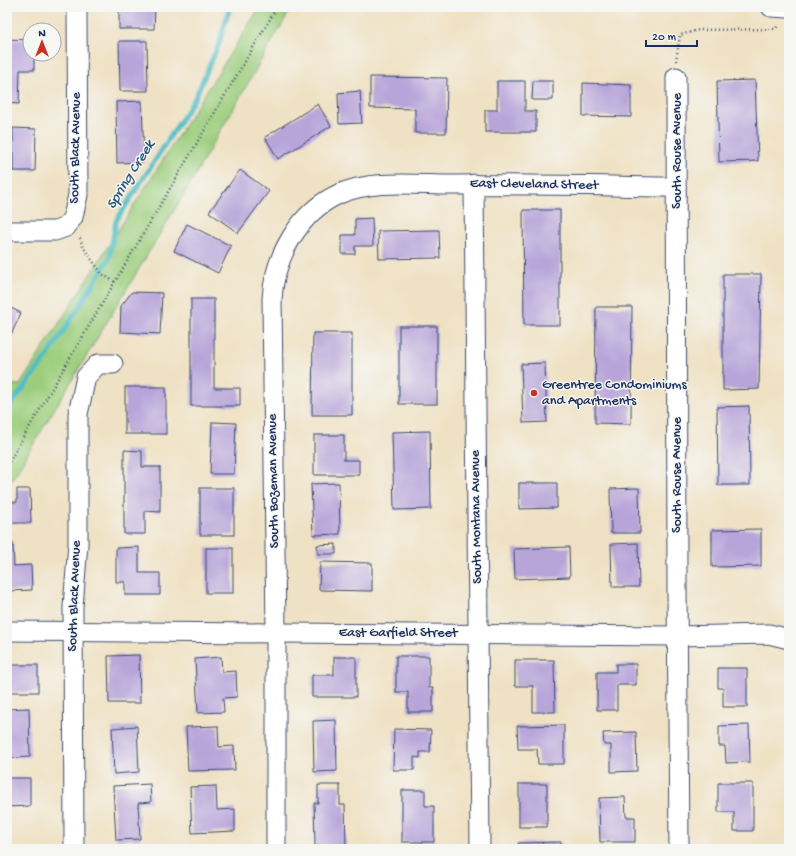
<svg xmlns="http://www.w3.org/2000/svg" width="796" height="856" font-family="'Gochi Hand',sans-serif">
  <rect width="100%" height="100%" fill="#f6f6f2"/>
  <filter id="ink" filterUnits="userSpaceOnUse"><feTurbulence type="fractalNoise" baseFrequency=".025" numOctaves="2"/><feDisplacementMap in="SourceGraphic" scale="8" xChannelSelector="R" yChannelSelector="G"/><feConvolveMatrix kernelMatrix="1 2 1 2 8 2 1 2 1" color-interpolation-filters="sRGB"/></filter>
  <filter id="wash" filterUnits="userSpaceOnUse"><feTurbulence type="fractalNoise" baseFrequency=".012" numOctaves="4" result="noise"/><feDisplacementMap in="SourceGraphic" scale="16" xChannelSelector="R" yChannelSelector="G"/><feGaussianBlur stdDeviation="0.9" result="paint"/><feColorMatrix in="noise" values="0 0 0 0 0 0 0 0 0 0 0 0 0 0 0 0 0 1.4 0 .05"/><feComposite in="paint" operator="in"/></filter>
  <g filter="url(#wash)">
    <rect width="100%" height="100%" fill="#efe1c3"/>
    <path fill="#9ccd7c" stroke="#5c7e6d" d="M256,7H292L184,194L7,488V384L20,385L256,13Z"/>
    <g fill="none" stroke-linecap="round" stroke-linejoin="round">
      <path stroke="#4fbdc5" stroke-width="5" d="M7,410L47,357L109,259L116,221L195,98L219,44L230,7"/>
    </g>
    <g id="blocks">
      <g fill="#b7a4d9">
        <path d="M119,7L155,8L154,29H119Z"/>
        <path d="M7,39L30,40V54H34V70H20L19,104L7,103Z"/>
        <path d="M119,41H147L148,91H120Z"/>
        <path d="M370,77L447,78L446,133H415V109L370,108Z"/>
        <path d="M755,80L758,161L719,162L717,81Z"/>
        <path d="M497,81H525V111H536V132H485V110H497Z"/>
        <path d="M533,81H553V100H532Z"/>
        <path d="M583,83L631,85V117L583,116Z"/>
        <path d="M360,91L362,123L339,124L338,93Z"/>
        <path d="M142,101L144,162L117,163L116,102Z"/>
        <path d="M318,104L331,126L278,159L265,137Z"/>
        <path d="M13,128L36,129L35,171H13Z"/>
        <path d="M240,170L269,191L238,233L209,212Z"/>
        <path d="M523,210H560V325H524Z"/>
        <path d="M372,218L373,246H355V254H342V235H355V219Z"/>
        <path d="M187,224L231,246L218,273L174,251Z"/>
        <path d="M439,230L440,258L379,259L378,231Z"/>
        <path d="M723,274H761L759,389L723,390Z"/>
        <path d="M132,292L162,293L160,334L120,332L121,306Z"/>
        <path d="M191,299H214V388H240V406H191Z"/>
        <path d="M7,306L21,313L10,337L7,336Z"/>
        <path d="M596,307H632L631,424L595,423Z"/>
        <rect x="399" y="326" width="38" height="78"/>
        <path d="M313,333H352V415H312Z"/>
        <path d="M545,363L547,422L523,423L521,364Z"/>
        <rect x="125" y="387" width="41" height="47"/>
        <path d="M749,406L750,485H718L717,407Z"/>
        <path d="M212,422L236,423L234,474H210Z"/>
        <path d="M430,431L431,509L394,510L392,432Z"/>
        <path d="M314,435H344V460H359V475H314Z"/>
        <path d="M124,450L142,451V467H160V512L145,511V534H124Z"/>
        <path d="M339,483L340,534L313,535L311,484Z"/>
        <path d="M519,483H557V508L519,509Z"/>
        <rect x="200" y="488" width="34" height="47"/>
        <path d="M639,488L640,533H611L610,489Z"/>
        <path d="M17,489H30L31,523H8L7,502H17Z"/>
        <path d="M761,529V566L712,567V530Z"/>
        <path d="M7,543H13L14,566L31,565L32,590L7,591Z"/>
        <path d="M638,543L639,587H612L611,544Z"/>
        <path d="M336,544V554H318L317,545Z"/>
        <path d="M139,547V573H160V595H125V582H116V548Z"/>
        <path d="M569,547L570,577L515,579L514,549Z"/>
        <rect x="206" y="548" width="27" height="45"/>
        <path d="M320,562L372,563V591L319,590Z"/>
        <path d="M139,655L140,703H109L108,656Z"/>
        <path d="M396,656H429V688H433V712H408V692H396Z"/>
        <path d="M221,657L222,672L236,671L237,697L223,698L224,712L198,713L195,659Z"/>
        <path d="M334,657H356V697H312V675H334Z"/>
        <path d="M515,660H554L555,712H533V686H515Z"/>
        <path d="M616,664H636V685H617V710H597V672H616Z"/>
        <rect x="7" y="665" width="31" height="27"/>
        <path d="M718,668H747V707H723V688H718Z"/>
        <path d="M29,708L30,757L7,758V709Z"/>
        <path d="M336,720L337,771L314,772L313,721Z"/>
        <path d="M564,725V764H538L537,749H518L517,726Z"/>
        <path d="M749,725L750,762L726,763L725,746H719V726Z"/>
        <path d="M137,726L139,772L114,774L112,728Z"/>
        <path d="M218,726L219,747L234,746L235,770L188,771L186,727Z"/>
        <path d="M394,729L431,730L430,752H420V758L414,757V770H393Z"/>
        <path d="M636,732L637,771L611,772V745H604L603,733Z"/>
        <path d="M7,778H30V806L7,807Z"/>
        <path d="M718,783H753V831H734V812H718Z"/>
        <path d="M150,784L151,802L138,803L140,839L116,840L113,786Z"/>
        <rect x="519" y="784" width="28" height="43"/>
        <path d="M318,785H340V805H345L346,846H315L314,803H318Z"/>
        <path d="M216,786L217,810L235,809V831L192,833L190,787Z"/>
        <path d="M402,790H425V806H434V842H402Z"/>
        <path d="M625,797L626,817H635V842H600L599,798Z"/>
        <path d="M561,842V849H518V843Z"/>
      </g>
    </g>
  </g>
  <g filter="url(#ink)">
    <use href="#blocks" fill-opacity="0" stroke="#3b4a6d" stroke-width="1"/>
    <g fill="none" stroke-linecap="round" stroke-linejoin="round">
      <defs>
        <g id="minor">
          <path d="M771,7L789,8"/>
          <path d="M676,77L677,590L679,849"/>
          <path d="M474,184L480,849"/>
          <path d="M7,231H55L66,227L73,217L78,195L77,7"/>
          <path d="M7,631L677,636L769,634L789,639"/>
          <path d="M74,849L73,607L78,544V414L86,377L98,364H113"/>
          <path d="M276,849V632L272,299C274,257 300,211 339,194C373,179 416,185 453,185C527,184 602,186 676,187"/>
        </g>
      </defs>
      <use href="#minor" stroke="#3b4a6d" stroke-width="21"/>
      <g stroke="#3b4a6d" stroke-width="2.5" stroke-dasharray="1 3" stroke-linecap="butt">
        <path d="M676,61L680,35L699,30L775,29L779,25"/>
        <path d="M80,238L83,247L102,274L115,282"/>
        <path d="M7,465L277,7"/>
      </g>
      <use href="#minor" stroke="#fff" stroke-width="19"/>
    </g>
  </g>
  <circle fill="#c8321e" stroke="#f6f6f2" stroke-width="1.5" cx="534" cy="393" r="4"/>
  <g text-anchor="middle" dominant-baseline="central" stroke-width="3" stroke-linejoin="round" paint-order="stroke">
    <g font-size="14" fill="#1b2f5e" stroke="#f6f6f2">
      <text transform="translate(76 148) rotate(-89)">South Black Avenue</text>
      <text transform="translate(677 151) rotate(-90)">South Rouse Avenue</text>
      <text transform="translate(534 185) rotate(1)">East Cleveland Street</text>
      <text transform="translate(677 475) rotate(-90)">South Rouse Avenue</text>
      <text transform="translate(274 481) rotate(-91)">South Bozeman Avenue</text>
      <text transform="translate(477 517) rotate(-91)">South Montana Avenue</text>
      <text transform="translate(75 596) rotate(-88)">South Black Avenue</text>
      <text x="398" y="633">East Garfield Street</text>
    </g>
    <g font-size="14" fill="#1b2f5e" stroke="#f6f6f2" text-anchor="start">
      <text x="542" y="385">Greentree Condominiums<tspan x="542" dy="16">and Apartments</tspan></text>
    </g>
    <g font-size="15" font-style="italic" fill="#2b5a7d" stroke="#f6f6f2">
      <text transform="translate(131 175) rotate(-58)">Spring Creek</text>
    </g>
  </g>
  <rect width="796" height="856" fill="none" stroke="#f6f6f2" stroke-width="24"/>
  <g transform="translate(42 42)"><circle r="19" fill="#f6f6f2" stroke="#9ea6b7"/>
  <path d="M0-3L7 15L0 10L-7 15Z" fill="#c8321e"/>
  <text y="-6" font-size="11" font-weight="bold" text-anchor="middle" fill="#1b2f5e">N</text>
  </g>
  <path d="M646 40v6h51v-6" fill="none" stroke="#1b2f5e" stroke-width="2"/>
  <text x="652" y="40" font-size="12" fill="#1b2f5e" stroke="#f6f6f2" stroke-width="3" paint-order="stroke">20 m</text>
</svg>
